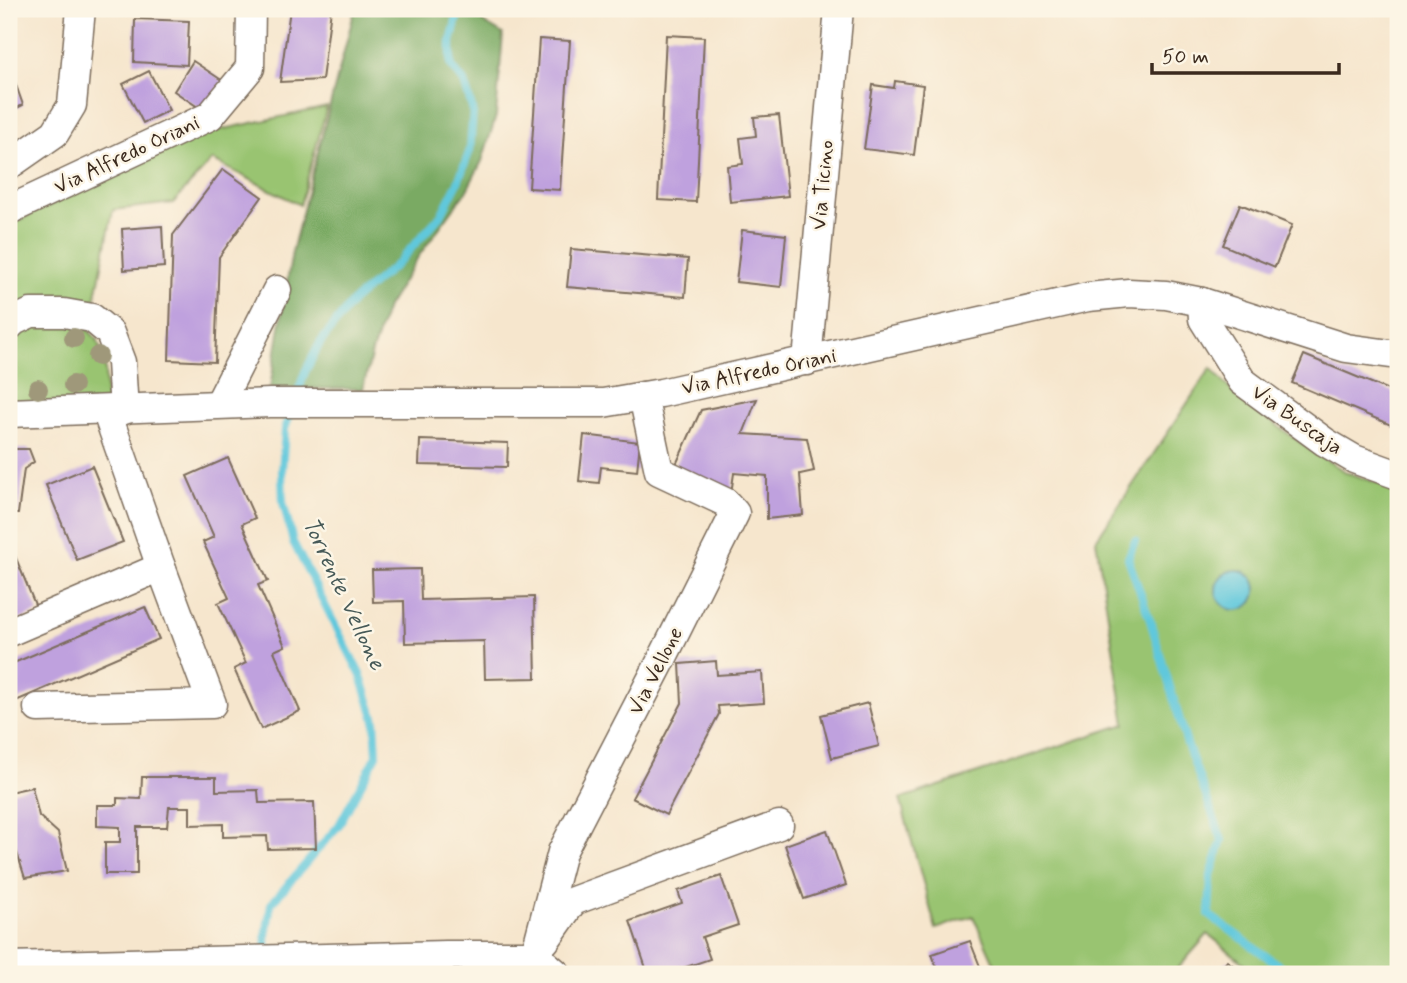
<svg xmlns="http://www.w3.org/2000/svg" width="1407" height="983" font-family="Mynerve,sans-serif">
  <rect width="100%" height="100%" fill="#fcf5e5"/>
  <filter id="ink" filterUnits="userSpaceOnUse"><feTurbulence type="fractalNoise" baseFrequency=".0143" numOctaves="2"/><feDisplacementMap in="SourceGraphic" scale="14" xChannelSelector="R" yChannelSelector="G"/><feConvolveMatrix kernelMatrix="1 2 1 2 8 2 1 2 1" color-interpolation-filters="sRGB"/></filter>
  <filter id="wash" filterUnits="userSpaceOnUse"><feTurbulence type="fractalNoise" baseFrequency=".00686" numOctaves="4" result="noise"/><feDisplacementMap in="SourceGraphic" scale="28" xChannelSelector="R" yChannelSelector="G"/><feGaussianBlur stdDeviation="1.57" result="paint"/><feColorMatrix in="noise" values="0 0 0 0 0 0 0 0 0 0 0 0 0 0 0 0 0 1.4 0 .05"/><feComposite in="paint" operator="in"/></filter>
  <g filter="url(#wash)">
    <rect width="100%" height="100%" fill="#f6e6cd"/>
    <g fill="#99c471" stroke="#6a7748" stroke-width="2">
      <path d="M327,107L300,205L212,160L173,203L113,210L94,306L55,298L18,303L9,310V225L196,135Z"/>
      <path d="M25,324H82L97,339L105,364L106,402L9,405V342Z"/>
      <path d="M1211,368L1236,396L1318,455L1348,473L1398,490V974H1257L1208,934L1173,974H999L973,916L936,929L900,799L1125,724L1096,540Z"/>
    </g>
    <path fill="#7aaa63" stroke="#5a6a40" stroke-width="2" d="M355,9H483V22L503,34L496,116L482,161L467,190L418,257L387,307L372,352L363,389L270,388L292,252Z"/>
    <circle fill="#60c8dc" stroke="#4e797d" stroke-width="2" cx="1236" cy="590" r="20"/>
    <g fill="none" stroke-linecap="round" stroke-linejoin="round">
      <g stroke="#60c8dc" stroke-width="8">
        <path d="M1135,541L1128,558L1150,620L1187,744L1222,840L1211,875L1209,915L1280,966L1287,974"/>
        <path d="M267,974L266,935L271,904L339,825L377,755L375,720L361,676L293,542L283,502L282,471L285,429L305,372L320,343L353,301L397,264L441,215L458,182L470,150L473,111L464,82L451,65V42L459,9"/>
      </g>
    </g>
    <g id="blocks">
      <g fill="#bfa1de">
        <path d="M290,9H331L322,80L280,82Z"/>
        <path d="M135,19L189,21L187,65L134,62Z"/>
        <path d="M666,35L704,37L696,202L658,200Z"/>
        <path d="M539,39L570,41L560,190L529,188Z"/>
        <path d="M193,61L223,81L204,111L174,91Z"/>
        <path d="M9,65L23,105L9,112Z"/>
        <path d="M149,71L169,110L143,123L123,84Z"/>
        <path d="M895,81L923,85L914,155L864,149L873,85L894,88Z"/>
        <path d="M779,115L788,196L730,202L727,166L743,164L740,138L756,136L754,117Z"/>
        <path d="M223,169L262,197L219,257L215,362L169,360L173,235Z"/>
        <path d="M1240,204L1292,225L1275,267L1223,245Z"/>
        <path d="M162,226L164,267L124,270L122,229Z"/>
        <path d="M742,230L786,235L781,287L736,282Z"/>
        <path d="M571,249L688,259L685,297L567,287Z"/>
        <path d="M1304,355L1398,394V428L1292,383Z"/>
        <path d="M757,399L743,434L807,438L814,471L800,474L803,515L767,519V476L734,473L731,494L673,471L701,410Z"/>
        <path d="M584,435L640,442L637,471L601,467L599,483L579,481Z"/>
        <path d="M420,440L508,443L507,467L419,465Z"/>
        <path d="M9,449H29L34,462L24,469L18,514H9Z"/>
        <path d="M228,458L255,518L242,524L268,581L258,585L285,646L274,651L300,711L261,729L234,669L246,663L218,603L229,598L203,542L214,537L187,476Z"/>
        <path d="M92,466L123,542L77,560L46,485Z"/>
        <path d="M9,541L38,612L9,624Z"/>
        <path d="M420,569L421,600L534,597L536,678L485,679L484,641L405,643L404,601L373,602L372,570Z"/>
        <path d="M145,607L159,639L9,704V665Z"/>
        <path d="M716,661L717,675L762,672L764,703L718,706L719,714L666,815L632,798L682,703L680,664Z"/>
        <path d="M868,703L879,746L832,758L821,715Z"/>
        <path d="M142,777H216V791L258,790L259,803L314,802L316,848L268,849L267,836L223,837V824L190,825V807H169L167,827H137V874H105V842H120V827L97,826V805H117V798L141,799Z"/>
        <path d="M32,787L39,816L58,833L67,871L25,878L9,827V792Z"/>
        <path d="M827,830L846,885L804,899L785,845Z"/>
        <path d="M721,876L738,925L702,937L710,959L665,974H648L630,921L682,903L678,891Z"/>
        <path d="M970,941L983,974H939L932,954Z"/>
        <path d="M1227,961L1246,974H1217Z"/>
      </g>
    </g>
  </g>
  <g filter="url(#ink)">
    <use href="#blocks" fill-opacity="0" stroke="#7c6c5b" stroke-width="2"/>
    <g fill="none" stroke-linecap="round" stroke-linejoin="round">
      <defs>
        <g id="minor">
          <path d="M9,165L55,133L72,105L81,9"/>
          <path d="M9,210L210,116L250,68L251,9"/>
          <path d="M1202,302L1203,319L1242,381L1325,442L1354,459L1398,475"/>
          <path d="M9,326L14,321L31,313H64L92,318L110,333L121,362L124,410"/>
          <path d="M807,361L839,9"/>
          <path d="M219,404L277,290"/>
          <path d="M9,413L270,403H603L661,393L1088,297L1129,293L1166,295L1202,302L1346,348L1398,355"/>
          <path d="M9,632L161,567"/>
          <path d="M38,708L212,704L161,567L106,410"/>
          <path d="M545,941L573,901L779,825"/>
          <path d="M535,955L562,852L660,663L735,513L725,502L659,471L643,396"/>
          <path d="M535,955L557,974"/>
          <path d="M9,966L446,955H535"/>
        </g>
      </defs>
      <use href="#minor" stroke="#7c6c5b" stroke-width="31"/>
      <use href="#minor" stroke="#fff" stroke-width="28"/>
    </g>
    <g fill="#9f987a">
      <circle cx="74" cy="338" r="10"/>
      <circle cx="98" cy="356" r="10"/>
      <circle cx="73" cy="385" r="10"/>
      <circle cx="38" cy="389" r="10"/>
    </g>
  </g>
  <g text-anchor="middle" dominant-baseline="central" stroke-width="5" stroke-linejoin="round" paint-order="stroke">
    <g font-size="21" fill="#3b2a1e" stroke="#fcf5e5">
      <text transform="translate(127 155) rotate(-25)">Via Alfredo Oriani</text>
      <text transform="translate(823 185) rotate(-85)">Via Ticino</text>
      <text transform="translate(759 372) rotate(-12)">Via Alfredo Oriani</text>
      <text transform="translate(1297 420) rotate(35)">Via Buscaja</text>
      <text transform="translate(656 671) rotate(-63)">Via Vellone</text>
    </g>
    <g font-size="23" font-style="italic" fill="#465957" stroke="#fcf5e5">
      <text transform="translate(343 594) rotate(65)">Torrente Vellone</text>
    </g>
  </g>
  <rect width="1407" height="983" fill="none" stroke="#fcf5e5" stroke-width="35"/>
  <path d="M1152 63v10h187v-10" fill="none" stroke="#3b2a1e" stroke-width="3.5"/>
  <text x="1162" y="63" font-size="21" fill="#3b2a1e" stroke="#fcf5e5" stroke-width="5" paint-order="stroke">50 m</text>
</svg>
